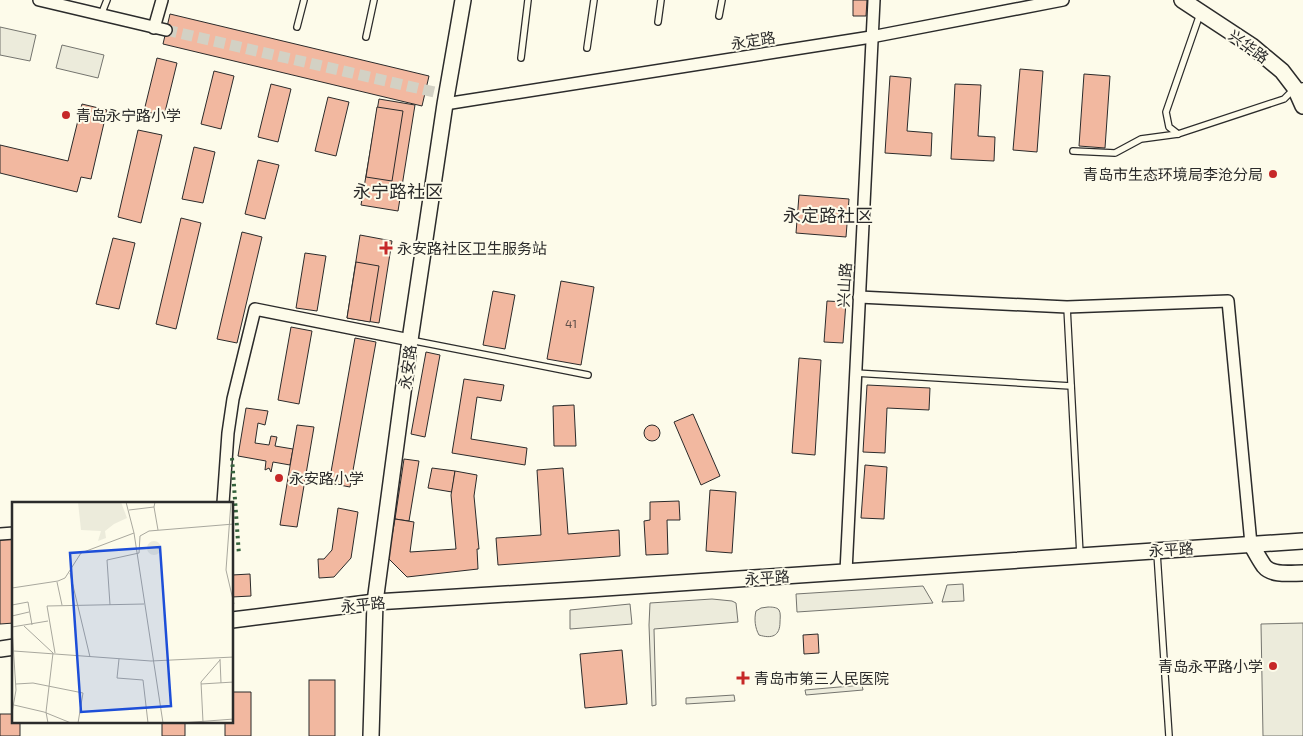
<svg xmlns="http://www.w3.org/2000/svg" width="1303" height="736" font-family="'Exo 2','Noto Sans SC',sans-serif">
  <rect width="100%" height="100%" fill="#fdfbea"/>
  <g fill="#ecebdb" stroke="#74746e">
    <path d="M0,27L36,35L30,61L0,55Z"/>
    <path d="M62,45L104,55L98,78L56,68Z"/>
    <path d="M963,584L964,601L942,602L947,585Z"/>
    <path d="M923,586L933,603L797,612L796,594Z"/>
    <path d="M712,599L732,601L736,603L738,622L654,629L656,705L652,706L649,625L650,603Z"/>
    <path d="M630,604L632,624L570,629V610Z"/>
    <path d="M768,607C771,607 777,607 779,610C781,613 780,619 780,622C780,636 772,639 759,635C755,628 754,619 756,611L761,608Z"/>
    <path d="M1303,623V736H1263L1261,624Z"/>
    <path d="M862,685L863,690L806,695L805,690Z"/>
    <path d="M734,695L735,701L686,704V698Z"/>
  </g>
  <g fill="#f2b8a0" stroke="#2b2b2b">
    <path d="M853,0H867L866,16H853Z"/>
    <path d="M170,14L429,76L422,106L163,44Z"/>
    <path d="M157,58L177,63L164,116L144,111Z"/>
    <path d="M1020,69L1043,71L1037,152L1013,150Z"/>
    <path d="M214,71L234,76L221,129L201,124Z"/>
    <path d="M1084,74L1110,76L1105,148L1079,146Z"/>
    <path d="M890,76L911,78L907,131L932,133L931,156L885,153Z"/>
    <path d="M271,84L291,89L278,142L258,137Z"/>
    <path d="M955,84L981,85L978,136L995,137L994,161L951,159Z"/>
    <path d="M328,97L349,102L336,156L315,151Z"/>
    <path d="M379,99L415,105L398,211L361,205Z"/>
    <path d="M82,104L107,110L91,179L81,177L77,192L0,173V145L68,161Z"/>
    <path d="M377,107L403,111L392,181L366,177Z"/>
    <path d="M138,130L162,135L141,223L118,217Z"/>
    <path d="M194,147L215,152L203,203L182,199Z"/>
    <path d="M258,160L279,165L265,219L245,214Z"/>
    <path d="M799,195L849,199L846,237L796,233Z"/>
    <path d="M181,218L201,223L176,329L156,324Z"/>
    <path d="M242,232L262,237L237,343L217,339Z"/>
    <path d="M360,235L392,241L379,323L347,318Z"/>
    <path d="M113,238L135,243L119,309L96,304Z"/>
    <path d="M305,253L326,256L317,311L296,308Z"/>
    <path d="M356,262L379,266L370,322L347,318Z"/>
    <path d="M561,281L594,287L581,365L547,359Z"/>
    <path d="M493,291L515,295L505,349L483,345Z"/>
    <path d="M827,301L846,302L843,343L824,342Z"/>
    <path d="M291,327L312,331L299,404L278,400Z"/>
    <path d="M355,338L376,342L350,487L329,483Z"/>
    <path d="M426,352L440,355L425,437L411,434Z"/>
    <path d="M799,358L821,360L815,455L792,453Z"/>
    <path d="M464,379L504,385L501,401L477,397L471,439L527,448L525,465L452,453Z"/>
    <path d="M867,385L930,388L929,410L887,408L885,453L863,452Z"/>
    <path d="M574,405L576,446H554L553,406Z"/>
    <path d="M246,408L268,411L265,425L258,423L255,443L269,445L271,436L277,437L275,446L293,449L290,465L273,462L271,472L269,468L265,470L266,461L238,456Z"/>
    <path d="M693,414L720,476L701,485L674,422Z"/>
    <circle cx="652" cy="433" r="8"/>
    <path d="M297,425L314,427L297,527L280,525Z"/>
    <path d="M404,459L419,461L409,521L395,519Z"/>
    <path d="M865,465L887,467L884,519L861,518Z"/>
    <path d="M432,468L455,471L452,492L428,488Z"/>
    <path d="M563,468L568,534L619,530L620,556L498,565L496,538L541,535L537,470Z"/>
    <path d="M455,471L477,475L474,496L479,549H477L478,569L407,577L388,558L395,519L414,522L410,552L456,549L451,495Z"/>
    <path d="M710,490L736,492L732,553L706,551Z"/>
    <path d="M679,501L680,520H667L668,554L646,555L644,521L650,520V502Z"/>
    <path d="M338,508L358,512L351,558L334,577L319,578L318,559H324L332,550Z"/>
    <path d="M12,539L14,623L0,624V540Z"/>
    <path d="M250,574L251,596L232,597V575Z"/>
    <path d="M818,634L819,653L804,654L803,635Z"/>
    <path d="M622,650L627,704L585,708L580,654Z"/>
    <rect x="309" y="680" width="26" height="56"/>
    <path d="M232,692H251V736H225V722H232Z"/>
    <path d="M0,714H14V722H20V736H0Z"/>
    <rect x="162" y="722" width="23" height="14"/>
  </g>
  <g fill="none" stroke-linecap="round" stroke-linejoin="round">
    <path stroke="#d3d1c4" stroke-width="11" stroke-dasharray="11 5.5" stroke-linecap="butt" d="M166,30L447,95"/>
    <defs>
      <g id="lane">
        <path d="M101,15L107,0"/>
        <path d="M719,16L722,0"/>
        <path d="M658,22L661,0"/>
        <path d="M297,27L304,0"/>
        <path d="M366,37L374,0"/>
        <path d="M587,48L594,0"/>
        <path d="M521,58L528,0"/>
        <path d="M1178,134L1169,127L1166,112L1200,14"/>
        <path d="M1073,151L1115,153L1141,139L1178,134L1284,99L1295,88L1303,86"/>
        <path d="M1067,307L1080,555"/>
        <path d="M410,340L588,375"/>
        <path d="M855,373L1071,386"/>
        <path d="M1157,553L1169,736"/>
      </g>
      <g id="street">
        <path d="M39,0L166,30"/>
        <path d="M154,28L162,0"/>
        <path d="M445,104L871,37L1063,0"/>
        <path d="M859,297L1067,307L1228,301L1251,544"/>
        <path d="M223,503L228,433L233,399L255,309L410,340"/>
        <path d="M0,534L14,533"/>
        <path d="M846,572L874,0"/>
      </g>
      <g id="secondary">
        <path d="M1182,0L1252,46L1282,71L1295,88L1303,106"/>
        <path d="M1251,544C1255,551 1259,559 1264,566C1272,576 1291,573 1303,573"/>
        <path d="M232,620L375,602L590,589L1303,541"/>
        <path d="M0,649L14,647"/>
        <path d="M371,736L375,602L410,340L445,104L463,0"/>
      </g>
    </defs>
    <use href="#lane" stroke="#2b2b2b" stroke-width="8"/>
    <use href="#street" stroke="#2b2b2b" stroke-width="14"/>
    <use href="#secondary" stroke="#2b2b2b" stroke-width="18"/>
    <use href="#lane" stroke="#fdfbea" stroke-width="5.5"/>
    <use href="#street" stroke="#fdfbea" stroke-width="11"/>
    <use href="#secondary" stroke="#fdfbea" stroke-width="15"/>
    <path stroke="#34623c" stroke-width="4" stroke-dasharray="2.5 4" stroke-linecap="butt" d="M232,458L239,555"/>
  </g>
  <g fill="#c62828" stroke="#fdfbea" stroke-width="2">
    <circle cx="66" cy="115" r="5"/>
    <circle cx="1273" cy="174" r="5"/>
    <path d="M383.5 240.5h5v5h5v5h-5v5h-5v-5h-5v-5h5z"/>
    <circle cx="279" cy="478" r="5"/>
    <circle cx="1273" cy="666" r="5"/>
    <path d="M740.5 670.5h5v5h5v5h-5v5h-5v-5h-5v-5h5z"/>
  </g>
  <g text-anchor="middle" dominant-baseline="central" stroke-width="4" stroke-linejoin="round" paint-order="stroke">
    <g font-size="12" fill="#5d4e48">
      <text x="571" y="323">41</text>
    </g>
    <g font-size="15" fill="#2b2b2b" stroke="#fdfbea">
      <text transform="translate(753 40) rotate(-9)">永定路</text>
      <text transform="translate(1249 46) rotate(36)">兴华路</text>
      <text transform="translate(844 285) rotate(-87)">兴山路</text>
      <text transform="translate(407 367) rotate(-82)">永安路</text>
      <text transform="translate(1171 549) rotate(-4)">永平路</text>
      <text transform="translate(767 577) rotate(-4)">永平路</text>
      <text transform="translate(363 604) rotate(-6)">永平路</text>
    </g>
    <g font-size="15" fill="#2b2b2b" stroke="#fdfbea" text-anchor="start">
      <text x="76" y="115">青岛永宁路小学</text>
      <text x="1263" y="174" text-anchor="end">青岛市生态环境局李沧分局</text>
      <text x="397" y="248">永安路社区卫生服务站</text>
      <text x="289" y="478">永安路小学</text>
      <text x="1263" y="666" text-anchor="end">青岛永平路小学</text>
      <text x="754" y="678">青岛市第三人民医院</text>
    </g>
    <g font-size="18" fill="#2b2b2b" stroke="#fdfbea">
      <text x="398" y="191">永宁路社区</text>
      <text x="828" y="215">永定路社区</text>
    </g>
  </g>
  <g transform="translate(12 502)">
    <rect width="221" height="221" fill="#fdfbea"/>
    <path d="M66,0H109L115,16L102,22L93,29L94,36L86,39L89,29L69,28ZM135 46a7 7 0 1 1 14 0a7 7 0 1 1-14 0Z" fill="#ecebdb"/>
    <path fill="none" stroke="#a9a89e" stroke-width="1" d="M114,0L122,31L151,221M219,0L214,68L222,102M142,5L146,28M117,8L142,5L143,0M58,71L78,155M45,80L50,103M0,86L46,79L53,76L69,51L122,31M0,103L16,100L20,123M98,103L95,58L127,51L128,34L137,29L222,22M0,114L17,110M12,124L41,151L34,210L36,221M0,125L36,119M0,126L4,188L0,211M2,149L139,159L222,155M43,151L35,104L132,102M107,157L105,176L131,178L136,221M208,157L209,181M4,182L21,181L71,191L66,221M189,182L222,180M2,203L32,210L59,221M191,220L189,180L208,158M169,221L222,217"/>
    <path fill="#1d4ed8" fill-opacity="0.15" stroke="#1d4ed8" stroke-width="2.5" d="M148,45L159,204L69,210L58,51Z"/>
    <rect width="221" height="221" fill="none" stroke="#2b2b2b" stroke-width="2.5"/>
  </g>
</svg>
